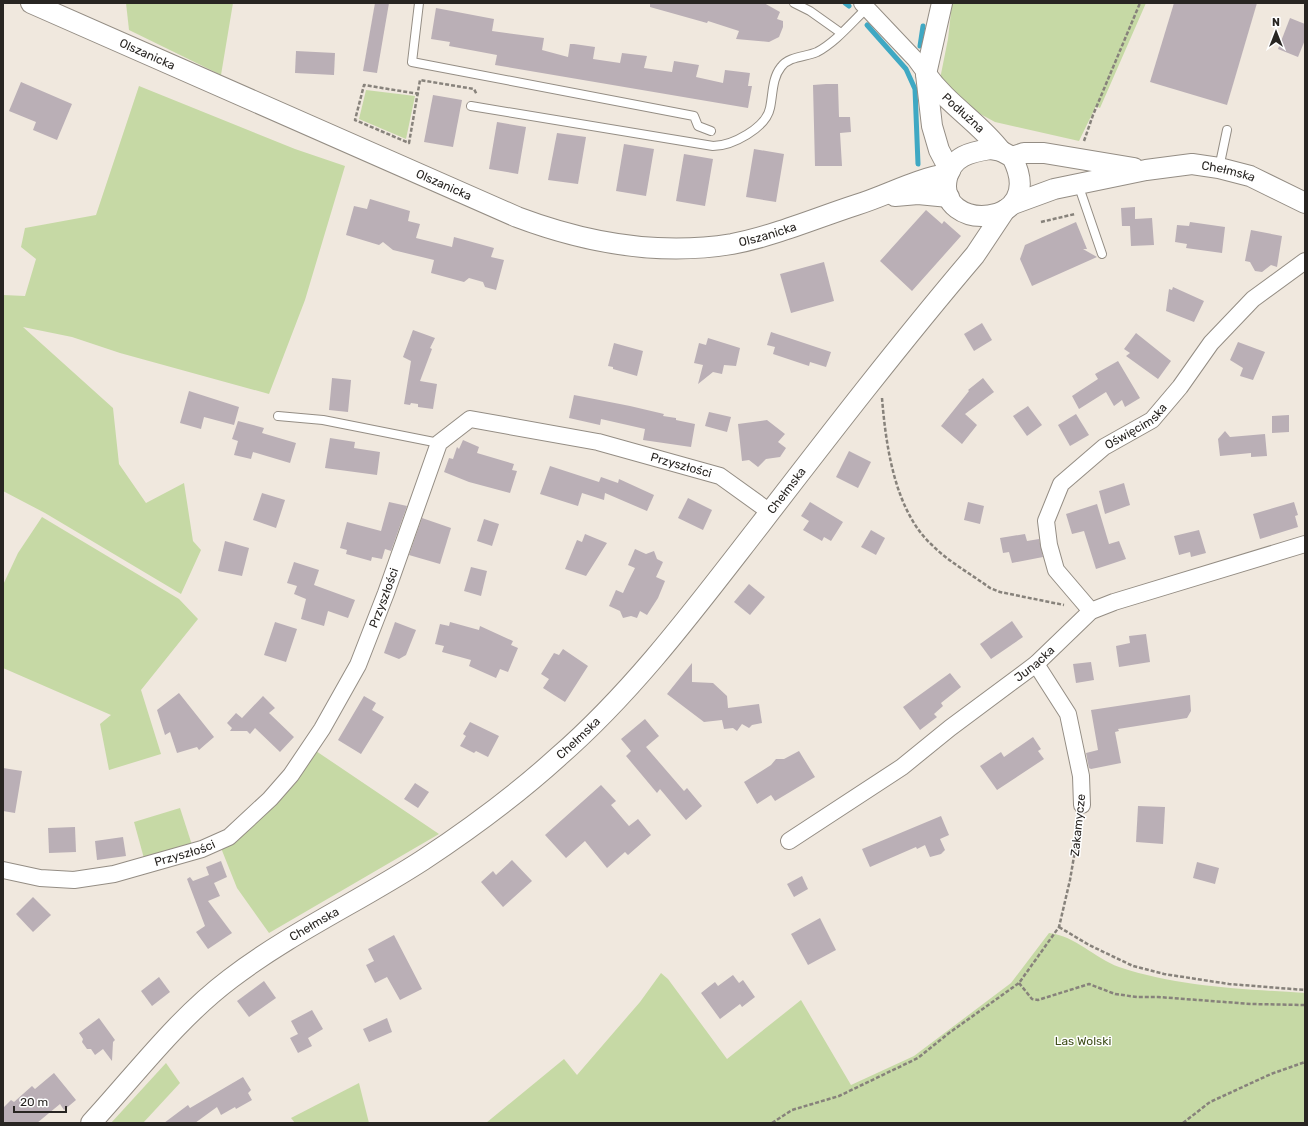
<svg xmlns="http://www.w3.org/2000/svg" width="1308" height="1126" font-family="Rubik,sans-serif">
  <rect width="100%" height="100%" fill="#f0e8de"/>
  <g fill="#c6d9a5">
    <path d="M126,3H233L221,75L129,30Z"/>
    <path d="M952,3H1146L1100,108L1096,106L1079,141L995,122L971,109L940,79L948,39Z"/>
    <path d="M139,86L295,149L345,166L305,300L269,394L120,353L72,337L23,327L113,408L119,464L146,503L184,483L193,541L201,550L181,594L45,513L3,491V295L25,296L36,259L21,247L25,228L96,215Z"/>
    <path d="M366,90L415,96L406,139L359,119Z"/>
    <path d="M42,517L179,599L198,619L141,690L161,754L109,770L100,724L111,715L3,668V585L18,553Z"/>
    <path d="M316,751L439,834L269,933L237,888L221,848L236,839L295,784Z"/>
    <path d="M180,808L193,848L145,862L134,822Z"/>
    <path d="M1049,933C1076,936 1094,958 1119,967C1179,987 1242,989 1305,993V1123H486L564,1059L577,1075L640,1002L661,973L668,979L727,1059L801,1000L851,1085L914,1056L1011,983Z"/>
    <path d="M166,1063L180,1083L143,1123H111Z"/>
    <path d="M359,1083L369,1123H295L291,1118Z"/>
  </g>
  <g fill="none" stroke-linecap="round" stroke-linejoin="round">
    <g stroke="#3fa8c3" stroke-width="5">
      <path d="M845,3L849,6"/>
      <path d="M867,25L906,69L915,89L918,164"/>
      <path d="M920,46L923,26"/>
    </g>
  </g>
  <g fill="#baafb6">
    <path d="M375,3H389L377,73L363,71Z"/>
    <path d="M650,3H764L780,12L777,19L783,21V27L779,37L769,42L736,39L739,31L708,21L707,23L650,7Z"/>
    <path d="M1174,3H1257L1227,105L1150,82Z"/>
    <path d="M436,8L494,19L492,31L544,38L542,50L568,57L570,44H574L595,47L593,59L620,63L622,53L647,56L644,68L672,72L674,61L699,65L696,77L723,83L725,70L750,73L748,86H752L748,108L495,65L497,55L449,46L450,42L431,39Z"/>
    <path d="M1290,18L1305,24V40L1298,57L1278,49Z"/>
    <path d="M296,51L335,53L334,75L295,73Z"/>
    <path d="M21,82L72,104L57,140L33,130L36,122L9,111Z"/>
    <path d="M826,84H838L839,117H850L851,132L840,133L842,166H815L813,85Z"/>
    <path d="M433,95L462,100L453,147L424,142Z"/>
    <path d="M497,122L526,127L518,174L489,169Z"/>
    <path d="M557,133L586,137L578,184L548,180Z"/>
    <path d="M624,144L654,149L646,196L616,191Z"/>
    <path d="M754,149L784,154L776,202L746,197Z"/>
    <path d="M684,154L713,159L705,206L676,201Z"/>
    <path d="M370,199L410,211L408,221L420,224L416,238L452,247L454,237L494,248L491,257L504,260L496,290L485,287L483,282L469,278L464,282L431,273L434,260L393,250L383,242L379,245L346,235L354,206L367,209Z"/>
    <path d="M1135,207V219L1152,218L1154,245L1131,246L1130,226H1122L1121,208Z"/>
    <path d="M926,210L942,224L944,221L961,236L912,291L880,261Z"/>
    <path d="M1076,222L1087,249H1083L1097,257L1032,286L1020,259L1025,245Z"/>
    <path d="M1190,222L1225,227L1222,253L1186,248L1187,244L1175,242L1177,225L1189,226Z"/>
    <path d="M1251,230L1282,236L1277,267L1271,265L1262,272L1255,271L1250,262L1245,261Z"/>
    <path d="M824,262L834,301L791,313L780,274Z"/>
    <path d="M1173,287L1204,301L1194,322L1166,311L1169,289L1172,290Z"/>
    <path d="M982,323L992,340L974,351L964,334Z"/>
    <path d="M413,330L435,338L430,348L432,349L420,381L437,384L433,409L418,407V404L411,403L410,405L404,404L411,361L403,357Z"/>
    <path d="M771,332L831,352L826,367L810,362L809,366L773,354L775,347L767,345Z"/>
    <path d="M1136,333L1171,361L1158,379L1126,356L1130,353L1124,349Z"/>
    <path d="M708,338L740,348L736,366L724,365L722,374L713,372L698,384L703,365L694,363L699,343L706,345Z"/>
    <path d="M1238,342L1265,352L1253,380L1240,376L1243,368L1230,360Z"/>
    <path d="M614,343L643,351L637,376L613,369V367L608,366Z"/>
    <path d="M1118,361L1140,398L1125,407L1122,400L1114,406L1106,392L1079,409L1072,396L1098,379L1095,374Z"/>
    <path d="M332,378L351,380L348,412L329,410Z"/>
    <path d="M983,378L994,392L965,414L977,425L962,444L941,426L969,391L968,390Z"/>
    <path d="M189,391L239,407L234,425L204,417L201,429L180,423Z"/>
    <path d="M574,395L630,406L664,414L663,416L676,418V420L695,424L691,447L643,440L645,429L601,419L600,425L569,418Z"/>
    <path d="M1028,406L1042,425L1027,436L1013,416Z"/>
    <path d="M709,412L731,417L727,432L705,426Z"/>
    <path d="M1076,414L1089,435L1070,446L1058,425Z"/>
    <path d="M1289,415V432L1272,433V416Z"/>
    <path d="M767,420L785,434L778,442L786,448L780,457L766,459L758,467L749,460L742,461L738,424Z"/>
    <path d="M238,421L264,428L262,433L296,443L290,463L253,452L251,459L234,455L238,441L232,439Z"/>
    <path d="M1225,431L1230,437L1265,434L1267,456L1251,457V453L1220,456L1218,439Z"/>
    <path d="M330,438L355,442L354,448L380,452L377,475L325,468Z"/>
    <path d="M463,440L479,447L477,453L514,464L512,470L517,471L510,493L469,482L444,472L449,458L453,459L457,447L459,449Z"/>
    <path d="M849,451L871,462L858,488L836,477Z"/>
    <path d="M550,466L599,482L601,477L618,483L619,479L654,495L647,511L605,493L604,500L582,493L578,506L540,494Z"/>
    <path d="M1124,483L1130,505L1105,514L1099,491Z"/>
    <path d="M262,493L285,500L276,528L253,520Z"/>
    <path d="M688,498L712,510L703,530L678,518Z"/>
    <path d="M389,502L407,506L391,551L385,549L382,559L372,557L371,561L346,554L347,550L340,548L347,522L381,531Z"/>
    <path d="M810,502L843,522L831,541L824,537L822,541L803,530L809,521L801,516Z"/>
    <path d="M968,502L984,506L980,524L964,520Z"/>
    <path d="M1294,502L1298,515L1295,516L1298,527L1260,539L1253,514Z"/>
    <path d="M1097,504L1109,544L1119,541L1126,559L1096,569L1084,531L1072,534L1066,514Z"/>
    <path d="M422,518L451,528L440,564L409,555Z"/>
    <path d="M484,519L499,524L492,546L477,541Z"/>
    <path d="M871,530L885,538L876,555L861,547Z"/>
    <path d="M1199,530L1206,553L1191,557L1190,552L1179,555L1174,536Z"/>
    <path d="M585,534L607,543L586,576L565,569L577,540L582,542Z"/>
    <path d="M1025,534L1027,541L1039,539L1043,557L1012,563L1009,552L1003,553L1000,538Z"/>
    <path d="M225,541L249,548L242,576L218,571Z"/>
    <path d="M635,549L646,554L654,551L657,559L663,562L656,577L665,581L658,598L647,615L640,611L637,618L631,616L623,618L620,611L609,606L616,590L623,593L629,580L635,568L628,565Z"/>
    <path d="M294,562L319,570L314,585L355,600L348,618L328,611L324,626L301,619L306,599L294,594L297,586L287,583Z"/>
    <path d="M471,567L487,571L481,596L464,591Z"/>
    <path d="M749,584L765,597L750,615L734,602Z"/>
    <path d="M1012,621L1023,637L991,659L980,644Z"/>
    <path d="M275,622L297,629L286,662L264,655Z"/>
    <path d="M395,622L416,630L406,655L399,659L384,653Z"/>
    <path d="M450,622L479,630L480,626L513,641L511,645L518,648L508,672L500,669L496,678L469,666L471,660L442,652L444,646L435,644L440,624L449,626Z"/>
    <path d="M1146,634L1150,662L1119,667L1116,646L1130,643L1129,636Z"/>
    <path d="M563,649L588,666L565,702L543,688L549,679L541,674L554,653L559,655Z"/>
    <path d="M1091,662L1094,680L1076,683L1073,664Z"/>
    <path d="M692,663V682L713,683L727,696L728,708L759,704L762,723L752,725L749,728L742,724L737,731L733,728L724,729L722,720L704,722L667,694Z"/>
    <path d="M950,673L961,687L941,703L943,706L934,714L937,717L920,730L903,707Z"/>
    <path d="M179,693L214,737L199,750L197,747L177,753L170,732L165,735L157,710Z"/>
    <path d="M1190,695L1191,711L1187,718L1118,729L1119,731L1115,732L1121,763L1091,769L1089,768L1086,753L1098,750L1091,710Z"/>
    <path d="M263,696L275,708L269,713L294,737L280,752L255,728L250,734L247,731H230L232,728L227,723L236,713L242,718Z"/>
    <path d="M364,696L376,703L372,710L384,717L361,754L338,740Z"/>
    <path d="M645,719L659,736L646,747L684,791L687,788L702,806L686,820L660,789L657,793L626,756L631,751L621,739Z"/>
    <path d="M470,722L499,736L488,757L476,751L474,753L460,746L466,736L463,734Z"/>
    <path d="M1033,737L1041,749L1038,751L1044,759L997,790L980,766L1001,752L1004,757Z"/>
    <path d="M799,751L815,777L775,801L771,795L757,804L744,782L771,765L776,759H784Z"/>
    <path d="M3,768L22,771L15,813L3,811Z"/>
    <path d="M415,783L429,792L418,808L404,799Z"/>
    <path d="M601,785L616,801L611,805L629,826L638,819L651,835L628,855L625,852L607,868L585,841L566,858L545,835Z"/>
    <path d="M1138,806L1165,807L1163,844L1136,842Z"/>
    <path d="M941,816L949,835L940,839L945,850L941,854L930,857L925,845L917,849L916,847L870,867L862,849Z"/>
    <path d="M75,827L76,852L49,853L48,828Z"/>
    <path d="M123,837L126,856L97,860L95,841Z"/>
    <path d="M512,860L532,881L503,907L481,882L493,871L496,875Z"/>
    <path d="M221,861L227,877L214,883L220,896L208,901L232,933L208,949L196,932L205,926L187,879L190,877L193,881L209,875L206,867Z"/>
    <path d="M1197,862L1219,868L1215,884L1193,878Z"/>
    <path d="M802,876L808,889L794,897L787,884Z"/>
    <path d="M33,897L51,915L33,932L16,914Z"/>
    <path d="M820,918L836,950L808,965L791,934Z"/>
    <path d="M394,935L422,989L400,1000L387,977L375,983L366,965L374,961L368,949Z"/>
    <path d="M733,975L739,983L743,980L755,997L742,1007L740,1004L720,1019L701,993L715,982L718,986Z"/>
    <path d="M159,977L170,992L152,1006L141,991Z"/>
    <path d="M264,981L276,998L249,1017L237,1001Z"/>
    <path d="M312,1010L323,1029L308,1038L312,1046L298,1053L290,1038L298,1034L291,1021Z"/>
    <path d="M99,1018L115,1040L113,1042L112,1061L103,1049L95,1055L91,1049H87L82,1042L83,1039L79,1033Z"/>
    <path d="M387,1018L392,1032L369,1042L363,1029Z"/>
    <path d="M54,1073L76,1100L64,1110L60,1104L37,1123H3V1108L11,1100L14,1102L32,1086L35,1089Z"/>
    <path d="M243,1077L251,1090L248,1093L252,1100L236,1109L235,1107L221,1115L217,1107L195,1123H164L188,1105L190,1108Z"/>
  </g>
  <g fill="none" stroke-linecap="round" stroke-linejoin="round">
    <defs>
      <g id="service">
        <path d="M419,3L412,62L694,116L698,126L711,131"/>
        <path d="M794,3L810,11L841,33"/>
        <path d="M471,106L713,146C732,146 766,128 770,108C773,94 772,78 781,67C789,56 806,57 817,52C836,42 852,22 867,8"/>
        <path d="M1219,168L1227,130"/>
        <path d="M1078,184L1102,254"/>
        <path d="M278,416L323,420L439,443"/>
      </g>
      <g id="minor">
        <path d="M862,3L915,59L926,74"/>
        <path id="s1" d="M1091,611L1056,570L1049,545L1046,521L1061,484L1104,447L1152,420L1180,387L1211,343L1253,299L1305,261"/>
        <path d="M1036,664L1068,714L1081,776L1082,805"/>
        <path id="s2" d="M789,841L902,767L950,728L1036,664L1091,611L1114,602L1305,544"/>
        <path id="s3" d="M3,870L40,878L74,880L114,874L202,849L229,837L270,799L291,775L322,729L358,665L386,593L439,443L470,419L598,442L720,476L770,512"/>
      </g>
      <g id="tertiary">
        <path id="s4" d="M31,3L517,217C586,243 659,256 732,244C774,236 816,218 856,205C888,195 915,179 948,174"/>
        <path d="M942,3L926,74L932,126L939,150L950,171"/>
        <path id="s5" d="M926,74C948,105 979,122 1001,151"/>
        <path d="M990,149L1001,151L1012,157C1050,230 934,233 947,178C952,156 971,152 990,149Z"/>
        <path d="M1012,157L1024,153H1044L1134,168"/>
        <path d="M895,196L918,194L949,197"/>
        <path id="s6" d="M1013,204L1054,189L1146,170L1192,164L1219,168L1250,176L1305,203"/>
        <path id="s7" d="M91,1123C136,1074 177,1019 230,979C290,933 360,901 423,860C470,829 516,795 558,757C635,690 697,606 760,525C830,434 901,342 975,255L1005,210"/>
      </g>
    </defs>
    <use href="#service" stroke="#948d84" stroke-width="10"/>
    <use href="#minor" stroke="#948d84" stroke-width="18"/>
    <use href="#tertiary" stroke="#948d84" stroke-width="22"/>
    <g stroke="#87827b" stroke-width="2.5" stroke-dasharray="4 2" stroke-linecap="butt">
      <path d="M419,94L364,85L355,120L409,143L420,80L474,89L477,95"/>
      <path d="M1084,141L1093,115L1140,3"/>
      <path d="M1041,222L1075,214"/>
      <path d="M882,398C886,447 895,512 933,546C949,562 971,574 990,588L1000,592L1064,605"/>
      <path d="M1059,927L1089,945L1133,966L1164,974L1229,984L1305,990"/>
      <path d="M1019,983L1032,999L1038,1000L1089,984L1115,994L1137,997H1158L1251,1004L1305,1005"/>
      <path d="M772,1123L792,1110L839,1096L918,1058L949,1033L1019,983L1059,927L1070,880L1080,821"/>
      <path d="M1183,1123L1210,1102L1271,1074L1305,1062"/>
    </g>
    <use href="#service" stroke="#fff" stroke-width="8"/>
    <use href="#minor" stroke="#fff" stroke-width="16"/>
    <use href="#tertiary" stroke="#fff" stroke-width="20"/>
  </g>
  <g text-anchor="middle" dominant-baseline="central" stroke-width="3" stroke-linejoin="round" paint-order="stroke">
    <g font-size="12" fill="#282522" stroke="#fff">
      <text stroke="none"><textPath href="#s4" startOffset="127">Olszanicka</textPath></text>
      <text stroke="none"><textPath href="#s5" startOffset="54">Podłużna</textPath></text>
      <text stroke="none"><textPath href="#s6" startOffset="221">Chełmska</textPath></text>
      <text stroke="none"><textPath href="#s4" startOffset="451">Olszanicka</textPath></text>
      <text stroke="none"><textPath href="#s4" startOffset="787">Olszanicka</textPath></text>
      <text stroke="none"><textPath href="#s1" startOffset="239">Oświęcimska</textPath></text>
      <text stroke="none"><textPath href="#s3" startOffset="942">Przyszłości</textPath></text>
      <text stroke="none"><textPath href="#s7" startOffset="949">Chełmska</textPath></text>
      <text stroke="none"><textPath href="#s3" startOffset="522">Przyszłości</textPath></text>
      <text stroke="none"><textPath href="#s2" startOffset="303">Junacka</textPath></text>
      <text stroke="none"><textPath href="#s7" startOffset="625">Chełmska</textPath></text>
      <text transform="translate(1078 825) rotate(-84)">Zakamycze</text>
      <text stroke="none"><textPath href="#s3" startOffset="186">Przyszłości</textPath></text>
      <text stroke="none"><textPath href="#s7" startOffset="301">Chełmska</textPath></text>
    </g>
    <g font-size="12" fill="#3f4e19" stroke="#fff">
      <text x="1083" y="1041">Las Wolski</text>
    </g>
  </g>
  <rect width="1308" height="1126" fill="none" stroke="#282522" stroke-width="8"/>
  <g transform="translate(1276 32)" stroke="#ffffff" stroke-width="3" paint-order="stroke">
  <path d="M0-3L7 15L0 10L-7 15Z" fill="#282522"/>
  <text y="-6" font-size="11" font-weight="bold" text-anchor="middle" fill="#282522">N</text>
  </g>
  <path d="M14 1106v6h52v-6" fill="none" stroke="#282522" stroke-width="2"/>
  <text x="20" y="1106" font-size="12" fill="#282522" stroke="#ffffff" stroke-width="3" paint-order="stroke">20 m</text>
</svg>
